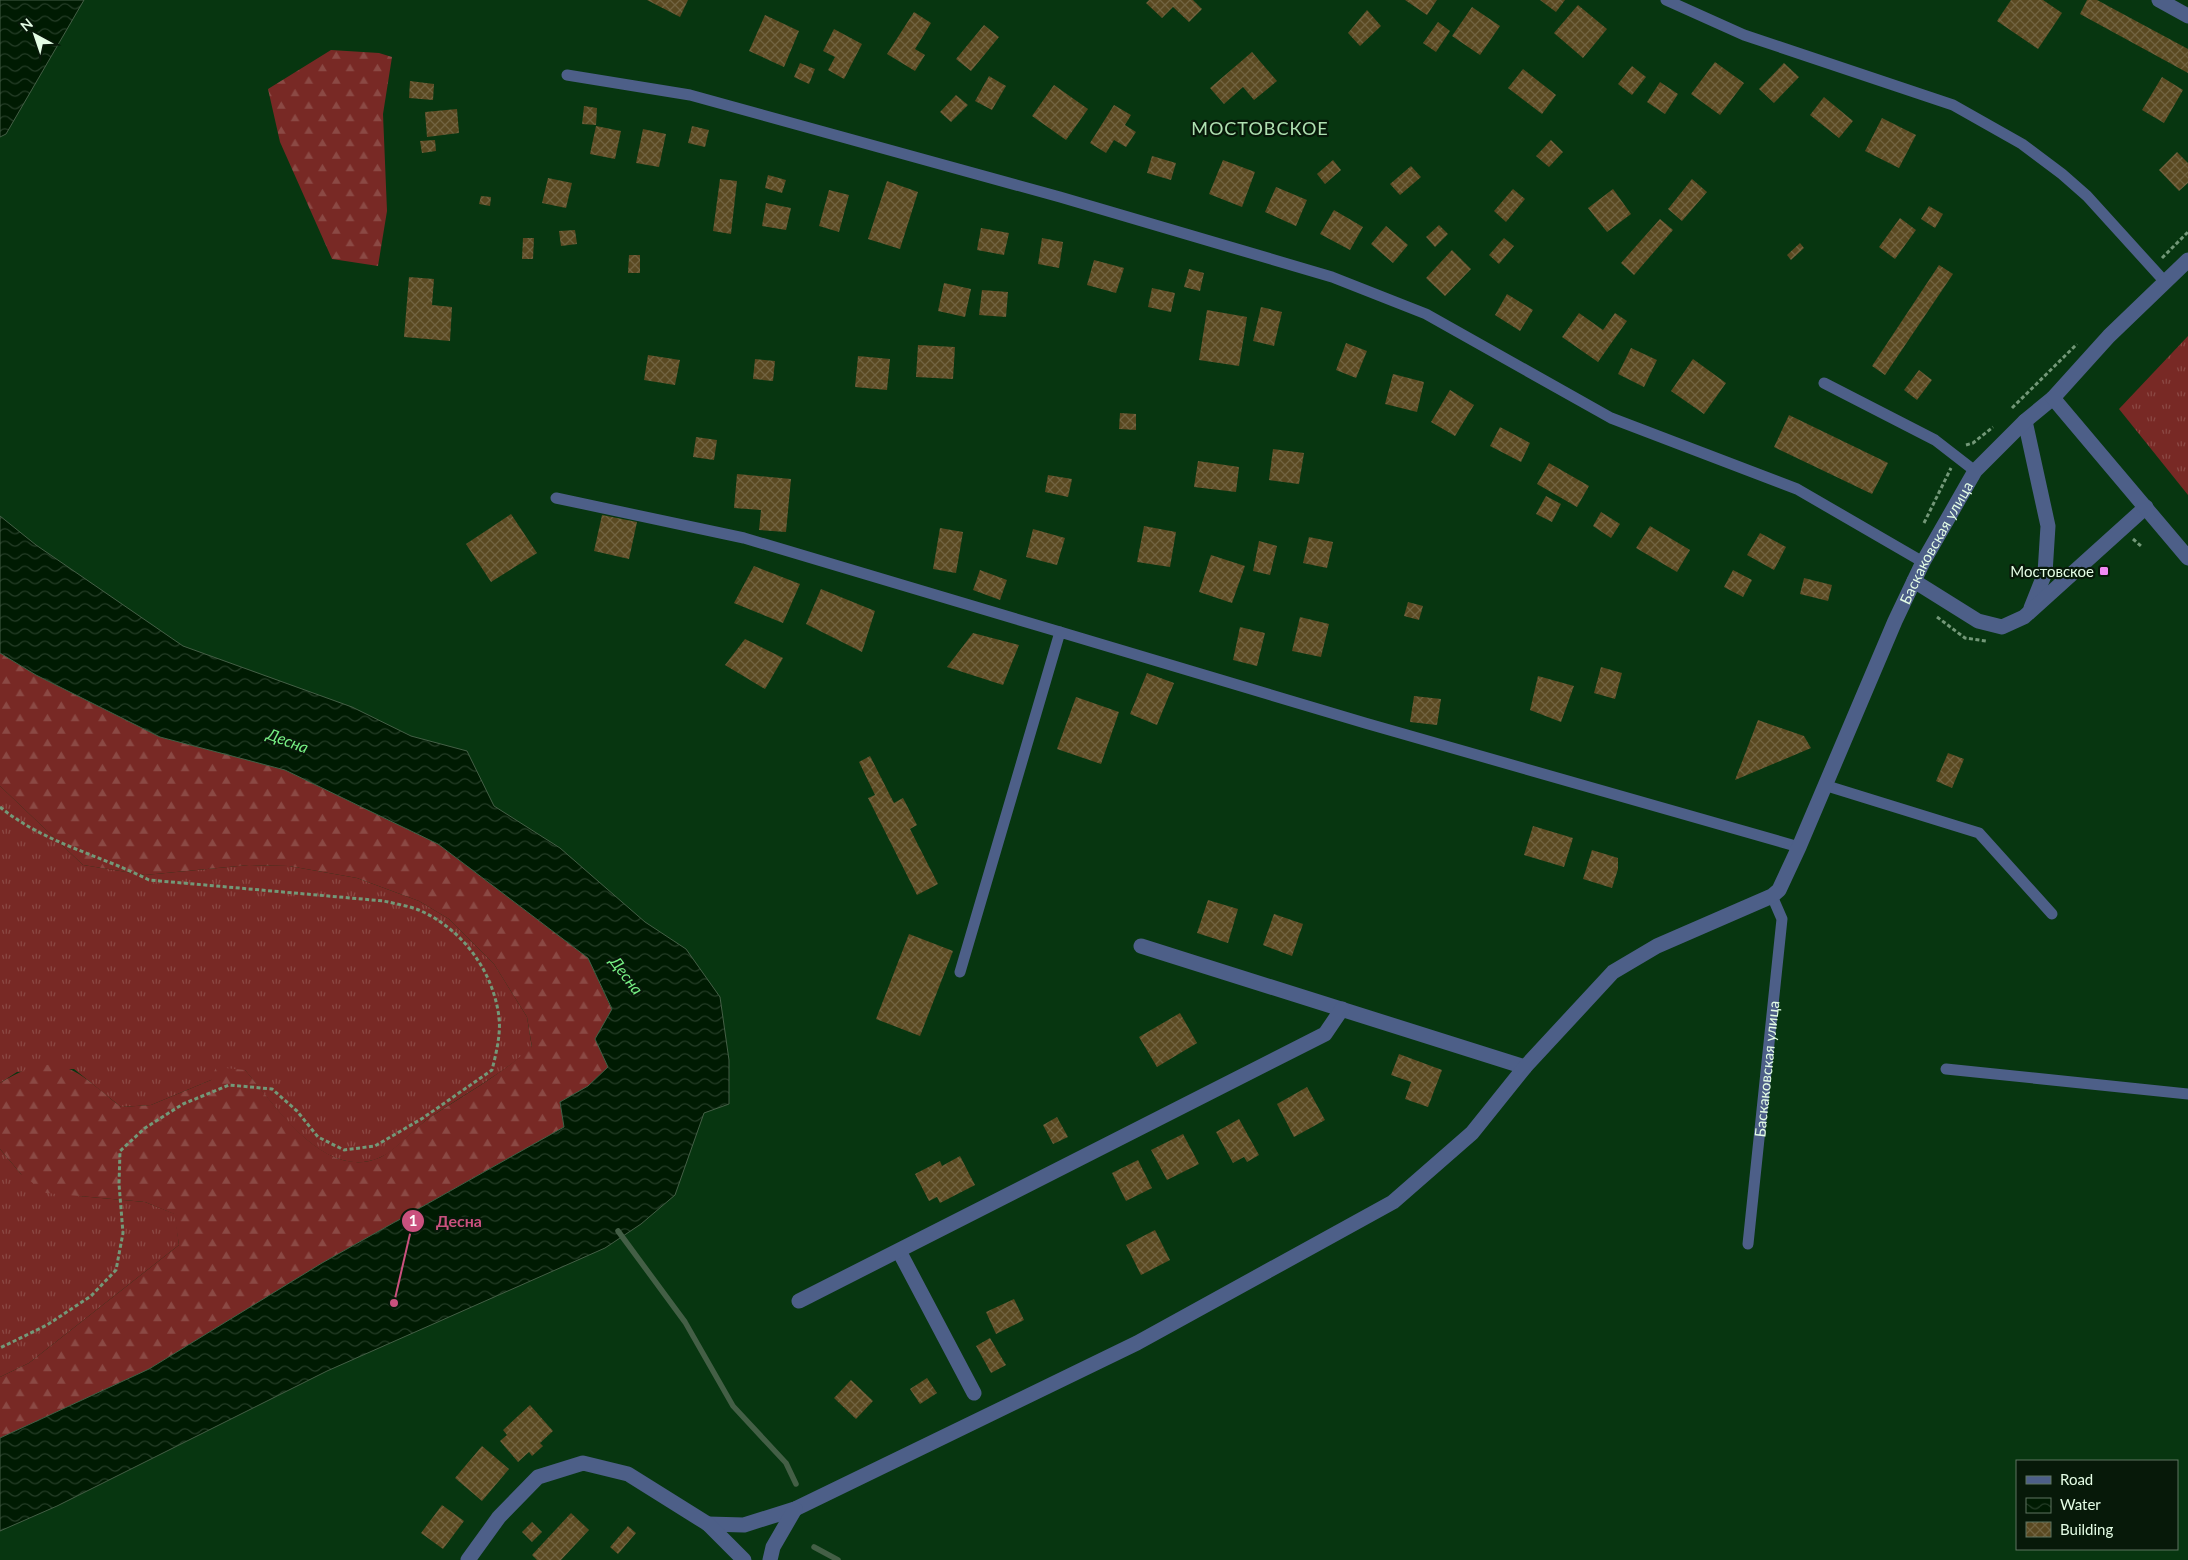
<svg xmlns="http://www.w3.org/2000/svg" width="2188" height="1560" font-family="Lato,sans-serif">
  <defs>
    <pattern id="grass-tufts" width="24" height="20" patternUnits="userSpaceOnUse" patternTransform="scale(1.25)"><rect width="24" height="20" fill="#782925"/><path d="M3 7l-1-3M5 7V3M7 7l1-3M15 17l-1-3M17 17v-4M19 17l1-3" fill="none" stroke="#8b4944"/></pattern>
    <pattern id="forest-firs" width="22" height="20" patternUnits="userSpaceOnUse" patternTransform="scale(1.25)"><rect width="22" height="20" fill="#782925"/><path d="M5 1l3.5 6h-7zM16 11l3.5 6h-7z" fill="#8b4944"/></pattern>
    <pattern id="water-waves" width="16" height="10" patternUnits="userSpaceOnUse" patternTransform="scale(1.25)"><rect width="16" height="10" fill="#001b02"/><path d="M0 5q4-4 8 0t8 0" fill="none" stroke="#253d27"/></pattern>
    <pattern id="building-cross-hatch" width="8" height="8" patternUnits="userSpaceOnUse" patternTransform="scale(1.25)"><rect width="8" height="8" fill="#5a4921"/><path d="M0 0l8 8M0 8l8-8" fill="none" stroke="#726441"/></pattern>
  </defs>
  <rect width="100%" height="100%" fill="#073610"/>
  <g fill="url(#grass-tufts)">
    <path d="M2188,336V495L2119,409Z"/>
    <path d="M0,786L83,865L145,875L249,865L289,866L357,878L419,901L449,919L494,964L527,1017L532,1048C501,1074 465,1094 432,1116C415,1127 398,1149 381,1157C325,1183 276,1107 245,1070L211,1080L151,1105L121,1107L74,1069L17,1072L0,1083Z"/>
    <path d="M0,1149L21,1174L79,1196L145,1202L175,1214L179,1245L29,1363L0,1377Z"/>
  </g>
  <g fill="url(#forest-firs)">
    <path d="M331,50L379,53L392,57L383,114L387,211L378,266L332,259L280,142L268,89Z"/>
    <path d="M0,653L36,675L160,737L285,770L438,844L588,958L612,1010L595,1039L608,1067L588,1086L560,1102L564,1127L322,1263L149,1369L0,1438V1377L29,1363L179,1245L174,1214L145,1202L46,1193L21,1174L0,1149V1083C59,1047 74,1069 121,1107L151,1105L211,1080L216,1067L245,1070C276,1106 325,1183 381,1157C398,1148 415,1127 432,1116C466,1094 501,1074 532,1047L527,1017L494,964L449,919L419,901L357,878L289,866L249,865L145,875L83,865L0,786Z"/>
  </g>
  <g fill="url(#water-waves)" stroke="#445f46">
    <path d="M0,0H84L6,134L0,137Z"/>
    <path d="M0,516L36,545L183,646L352,707L411,736L467,751L494,806L560,848L645,922L686,949L720,997L729,1060V1104L704,1113L675,1195L641,1224L605,1248L327,1371L57,1506L0,1531V1438L149,1369L322,1263L564,1127L560,1102L588,1086L608,1067L595,1039L612,1009L588,958L438,844L285,770L160,737L36,675L0,653Z"/>
  </g>
  <g fill="none" stroke-linecap="round" stroke-linejoin="round">
    <g stroke="#445f46" stroke-width="5.5">
      <path d="M618,1231L685,1322L733,1406L786,1463L796,1484"/>
      <path d="M814,1547L838,1560"/>
    </g>
  </g>
  <g fill="url(#building-cross-hatch)">
    <path d="M647,0H688L680,17Z"/>
    <path d="M1149,0H1193L1202,9L1189,22L1173,7L1162,18L1146,3Z"/>
    <path d="M1405,0H1437L1427,15Z"/>
    <path d="M1540,0H1565L1556,12Z"/>
    <path d="M2011,0H2043L2062,13L2038,49L1997,21Z"/>
    <path d="M2087,0H2097L2188,49V73L2080,14Z"/>
    <path d="M1578,5L1607,29L1583,58L1554,33Z"/>
    <path d="M1472,7L1500,26L1480,55L1452,36Z"/>
    <path d="M1367,10L1381,26L1360,46L1348,33Z"/>
    <path d="M914,12L931,23L915,49L925,55L915,71L887,54Z"/>
    <path d="M765,15L799,31L784,67L749,51Z"/>
    <path d="M1438,22L1450,31L1436,52L1423,43Z"/>
    <path d="M984,25L999,37L971,71L956,59Z"/>
    <path d="M834,29L862,44L844,79L828,70L835,57L823,51Z"/>
    <path d="M1252,52L1277,81L1254,100L1243,87L1224,104L1210,88Z"/>
    <path d="M1715,62L1744,83L1720,115L1691,94Z"/>
    <path d="M800,63L815,69L809,84L794,77Z"/>
    <path d="M1784,63L1799,77L1774,103L1759,89Z"/>
    <path d="M1632,66L1646,77L1632,95L1618,84Z"/>
    <path d="M1523,69L1556,95L1542,114L1508,88Z"/>
    <path d="M989,76L1006,86L992,110L975,101Z"/>
    <path d="M2162,77L2183,90L2164,123L2142,110Z"/>
    <path d="M410,81L434,84L433,100L409,98Z"/>
    <path d="M1660,82L1678,94L1665,114L1647,102Z"/>
    <path d="M1054,85L1088,109L1066,140L1032,116Z"/>
    <path d="M956,95L968,105L951,122L940,112Z"/>
    <path d="M1824,97L1853,121L1839,138L1810,115Z"/>
    <path d="M1114,105L1131,115L1125,125L1136,132L1126,147L1114,140L1106,153L1090,143Z"/>
    <path d="M584,106L597,108L596,125L582,124Z"/>
    <path d="M457,109L459,133L427,137L425,112Z"/>
    <path d="M1882,118L1916,135L1899,168L1865,151Z"/>
    <path d="M596,126L621,131L615,159L590,154Z"/>
    <path d="M692,126L709,130L705,147L688,143Z"/>
    <path d="M643,129L666,134L659,167L636,163Z"/>
    <path d="M435,140L436,151L422,153L420,141Z"/>
    <path d="M1551,140L1563,152L1549,167L1536,156Z"/>
    <path d="M2177,152L2188,163V183L2179,191L2159,170Z"/>
    <path d="M1152,156L1176,163L1171,180L1147,173Z"/>
    <path d="M1223,160L1255,172L1242,207L1209,194Z"/>
    <path d="M1333,160L1341,170L1325,184L1317,174Z"/>
    <path d="M1411,166L1421,177L1400,195L1390,184Z"/>
    <path d="M768,175L786,180L782,193L765,188Z"/>
    <path d="M548,178L572,183L566,208L542,203Z"/>
    <path d="M720,179L737,181L731,234L713,231Z"/>
    <path d="M1692,179L1707,192L1682,221L1668,209Z"/>
    <path d="M887,181L918,192L900,249L868,239Z"/>
    <path d="M1276,187L1307,200L1296,226L1265,212Z"/>
    <path d="M1513,189L1525,199L1506,222L1494,211Z"/>
    <path d="M1613,189L1631,214L1607,232L1588,208Z"/>
    <path d="M829,190L849,195L839,232L819,226Z"/>
    <path d="M481,196L491,197L490,206L479,204Z"/>
    <path d="M766,203L791,208L786,230L762,226Z"/>
    <path d="M1929,206L1943,214L1935,228L1921,219Z"/>
    <path d="M1334,210L1363,227L1350,250L1320,234Z"/>
    <path d="M1900,218L1916,230L1895,259L1879,247Z"/>
    <path d="M1660,219L1673,230L1634,275L1621,263Z"/>
    <path d="M1439,225L1448,234L1435,247L1426,237Z"/>
    <path d="M1386,226L1408,245L1393,263L1371,244Z"/>
    <path d="M981,228L1009,233L1004,255L977,250Z"/>
    <path d="M575,230L577,244L561,246L559,231Z"/>
    <path d="M523,238H534L533,259H522Z"/>
    <path d="M1042,238L1063,242L1059,268L1038,264Z"/>
    <path d="M1504,238L1514,246L1499,264L1489,255Z"/>
    <path d="M1800,243L1804,248L1791,260L1787,255Z"/>
    <path d="M1452,250L1471,269L1445,296L1426,278Z"/>
    <path d="M629,255H640V273H628Z"/>
    <path d="M1094,260L1124,268L1116,293L1087,285Z"/>
    <path d="M1939,265L1953,274L1885,375L1872,366Z"/>
    <path d="M1189,269L1204,273L1200,291L1184,287Z"/>
    <path d="M409,277L434,279L432,305L452,307L450,341L404,337Z"/>
    <path d="M944,283L971,289L965,317L938,311Z"/>
    <path d="M1152,288L1175,293L1171,312L1148,307Z"/>
    <path d="M982,290L1008,292L1006,317L979,315Z"/>
    <path d="M1507,294L1533,310L1520,331L1495,315Z"/>
    <path d="M1261,307L1282,312L1274,346L1253,341Z"/>
    <path d="M1207,310L1247,317L1239,366L1199,360Z"/>
    <path d="M1579,313L1603,330L1615,313L1627,321L1598,362L1562,337Z"/>
    <path d="M1346,343L1367,351L1356,378L1336,370Z"/>
    <path d="M918,345L955,347L953,379L916,377Z"/>
    <path d="M1631,348L1657,360L1644,387L1618,374Z"/>
    <path d="M648,355L680,360L675,385L644,380Z"/>
    <path d="M858,356L890,359L887,390L855,387Z"/>
    <path d="M755,359L775,361L773,381L753,379Z"/>
    <path d="M1693,359L1726,383L1704,414L1671,391Z"/>
    <path d="M1919,370L1932,380L1917,400L1904,390Z"/>
    <path d="M1393,374L1424,382L1417,412L1385,404Z"/>
    <path d="M1450,390L1474,405L1455,436L1431,422Z"/>
    <path d="M1120,413L1136,414V430L1119,429Z"/>
    <path d="M1789,415L1888,463L1872,494L1774,447Z"/>
    <path d="M1500,427L1530,443L1521,462L1490,446Z"/>
    <path d="M696,437L717,440L714,460L693,457Z"/>
    <path d="M1273,449L1304,453L1299,484L1269,480Z"/>
    <path d="M1198,461L1239,467L1236,492L1194,487Z"/>
    <path d="M1549,463L1589,486L1577,507L1537,484Z"/>
    <path d="M737,474L791,479L786,532L759,530L761,510L734,508Z"/>
    <path d="M1048,475L1072,479L1068,497L1045,492Z"/>
    <path d="M1546,496L1561,504L1552,522L1536,514Z"/>
    <path d="M1601,512L1620,524L1611,538L1593,526Z"/>
    <path d="M511,514L537,553L491,582L466,544Z"/>
    <path d="M602,515L637,522L629,559L594,551Z"/>
    <path d="M1144,526L1176,532L1170,567L1137,562Z"/>
    <path d="M1650,526L1690,550L1677,572L1636,548Z"/>
    <path d="M940,528L963,532L956,573L933,569Z"/>
    <path d="M1033,529L1065,538L1057,565L1026,557Z"/>
    <path d="M1760,533L1786,547L1774,570L1747,555Z"/>
    <path d="M1309,537L1333,542L1327,568L1303,563Z"/>
    <path d="M1259,541L1277,546L1270,575L1253,571Z"/>
    <path d="M1211,555L1245,566L1232,603L1199,592Z"/>
    <path d="M754,566L800,584L783,623L734,603Z"/>
    <path d="M980,570L1007,580L1000,600L973,590Z"/>
    <path d="M1733,570L1752,580L1743,597L1724,587Z"/>
    <path d="M1804,578L1832,585L1828,601L1800,594Z"/>
    <path d="M821,589L875,611L862,652L806,624Z"/>
    <path d="M1408,602L1423,606L1419,620L1404,616Z"/>
    <path d="M1300,617L1329,624L1321,657L1292,651Z"/>
    <path d="M1240,627L1265,633L1257,666L1233,660Z"/>
    <path d="M973,633L1019,645L1003,685L947,667Z"/>
    <path d="M745,639L783,658L765,689L725,665Z"/>
    <path d="M1601,667L1622,673L1615,699L1594,693Z"/>
    <path d="M1147,673L1174,683L1157,725L1130,714Z"/>
    <path d="M1538,676L1574,686L1561,722L1530,710Z"/>
    <path d="M1414,696L1441,699L1437,725L1410,722Z"/>
    <path d="M1076,697L1119,712L1101,764L1057,749Z"/>
    <path d="M1758,720L1804,736L1811,748L1735,780Z"/>
    <path d="M1948,753L1964,759L1952,788L1936,781Z"/>
    <path d="M870,756L894,803L903,798L917,825L910,829L938,884L917,895L868,798L875,795L859,762Z"/>
    <path d="M1533,826L1573,838L1564,867L1524,855Z"/>
    <path d="M1592,850L1618,858V869L1612,888L1583,879Z"/>
    <path d="M1208,900L1238,909L1228,943L1197,933Z"/>
    <path d="M1274,914L1303,924L1292,956L1263,945Z"/>
    <path d="M909,934L953,951L920,1036L876,1019Z"/>
    <path d="M1180,1013L1197,1043L1157,1067L1139,1037Z"/>
    <path d="M1399,1054L1442,1070L1428,1107L1405,1099L1411,1082L1391,1075Z"/>
    <path d="M1307,1087L1325,1120L1294,1137L1277,1104Z"/>
    <path d="M1057,1117L1068,1137L1053,1144L1043,1125Z"/>
    <path d="M1239,1119L1259,1155L1247,1162L1244,1157L1233,1163L1216,1132Z"/>
    <path d="M1183,1134L1199,1164L1167,1180L1151,1150Z"/>
    <path d="M960,1156L975,1185L940,1203L937,1197L929,1201L915,1174L940,1161L942,1166Z"/>
    <path d="M1138,1160L1152,1188L1126,1201L1112,1173Z"/>
    <path d="M1155,1230L1170,1260L1141,1275L1126,1245Z"/>
    <path d="M1014,1299L1024,1320L996,1334L986,1312Z"/>
    <path d="M990,1338L1006,1365L991,1373L976,1346Z"/>
    <path d="M927,1378L937,1393L920,1404L910,1389Z"/>
    <path d="M851,1380L873,1401L856,1419L834,1398Z"/>
    <path d="M530,1405L553,1431L540,1443L543,1446L532,1456L529,1452L518,1462L500,1441L507,1435L503,1430Z"/>
    <path d="M482,1446L509,1469L482,1501L455,1478Z"/>
    <path d="M442,1505L464,1521L443,1549L421,1533Z"/>
    <path d="M571,1513L589,1530L561,1560H537L532,1555Z"/>
    <path d="M532,1522L542,1532L532,1542L522,1532Z"/>
    <path d="M628,1526L636,1533L618,1554L610,1547Z"/>
  </g>
  <g fill="none" stroke-linecap="round" stroke-linejoin="round">
    <g stroke="#739878" stroke-width="3" stroke-dasharray="4 2.5" stroke-linecap="butt">
      <path d="M2162,258L2188,232"/>
      <path d="M2012,408L2077,344"/>
      <path d="M1966,445L1973,443L1993,427"/>
      <path d="M1924,523L1951,468"/>
      <path d="M2133,539L2141,546"/>
      <path d="M1937,617L1965,638L1986,641"/>
      <path d="M0,807C44,843 100,855 149,880L384,901C396,904 410,906 421,911C463,930 493,971 499,1017C501,1034 496,1054 492,1070L423,1118L375,1146L344,1150L318,1137L297,1111L272,1089L229,1085L183,1104L145,1128L120,1151L119,1184L123,1233L116,1270L91,1296L47,1325L0,1348"/>
    </g>
    <g stroke="#4d5f88" stroke-width="11">
      <path d="M1666,0L1744,35L1953,105L2022,144L2062,174L2087,196L2166,283"/>
      <path d="M567,75L690,95L1060,197L1332,277L1426,314L1611,418L1797,489L1923,562"/>
      <path d="M1824,383L1935,440L1975,471"/>
      <path d="M556,498L744,538L1060,632"/>
      <path d="M1824,785L1979,833L2052,914"/>
      <path d="M960,972L1060,632L1365,723L1799,847"/>
      <path d="M1946,1069L2188,1094"/>
      <path id="s1" d="M1748,1244L1782,919L1772,896"/>
    </g>
    <g stroke="#4d5f88" stroke-width="15">
      <path d="M2159,0L2188,16"/>
      <path d="M2025,421L2048,526L2045,573L2031,608"/>
      <path d="M1914,581L1978,621L2002,627L2024,617L2146,507"/>
      <path d="M1141,946L1525,1067"/>
      <path d="M899,1251L974,1393"/>
      <path d="M799,1301L1325,1034L1342,1009"/>
      <path id="s2" d="M708,1524L744,1525L795,1509L1137,1343L1393,1202L1472,1133L1525,1067L1613,972L1657,946L1772,896L1779,890L1799,847L1895,621L1923,562L1975,471L2025,421L2053,398"/>
      <path d="M468,1560L499,1517L538,1477L583,1463L628,1474L708,1524L744,1560"/>
      <path d="M770,1560L773,1547L795,1509"/>
    </g>
    <path stroke="#4d5f88" stroke-width="15" d="M2188,260L2109,336L2053,398L2188,558"/>
  </g>
  <rect fill="#f18af4" stroke="#071909" stroke-width="2" x="2099" y="566" width="10" height="10" rx="2.5"/>
  <g text-anchor="middle" dominant-baseline="central" stroke-width="4.5" stroke-linejoin="round" paint-order="stroke">
    <g font-size="15" fill="#e4fde5" stroke="#071909">
      <text stroke="none"><textPath href="#s2" startOffset="1648">Баскаковская улица</textPath></text>
      <text stroke="none"><textPath href="#s1" startOffset="176">Баскаковская улица</textPath></text>
    </g>
    <g font-size="15" fill="#e4fde5" stroke="#071909" text-anchor="end">
      <text x="2094" y="571">Мостовское</text>
    </g>
    <g font-size="16" font-style="italic" fill="#77f084" stroke="#071909">
      <text transform="translate(288 740) rotate(21)">Десна</text>
      <text transform="translate(627 975) rotate(53)">Десна</text>
    </g>
    <g font-size="18" letter-spacing="1" fill="#afe0b1" stroke="#071909">
      <text x="1260" y="128">МОСТОВСКОЕ</text>
    </g>
  </g>
  <path fill="none" stroke="#ca517e" stroke-width="2" d="M394 1303L413 1221"/>
  <g fill="#ca517e" stroke="#071909" stroke-width="2">
    <circle cx="394" cy="1303" r="5"/>
    <circle cx="413" cy="1221" r="12"/>
  </g>
  <g font-size="15" text-anchor="middle" font-weight="bold" fill="#fff">
    <text x="413" y="1226">1</text>
  </g>
  <g font-size="16" text-anchor="middle" font-weight="bold" fill="#ca517e" stroke="#071909" stroke-width="4.5" stroke-linejoin="round" paint-order="stroke">
    <text x="459" y="1227">Десна</text>
  </g>
  <rect x="2016" y="1460" width="162" height="90" fill="#071909" stroke="#5f7461"/>
  <rect x="2026" y="1476" width="25" height="8" fill="#4d5f88" stroke="#5f7461"/>
  <text x="2060" y="1485" font-size="15" fill="#e4fde5">Road</text>
  <rect x="2026" y="1498" width="25" height="15" fill="url(#water-waves)" stroke="#5f7461"/>
  <text x="2060" y="1510" font-size="15" fill="#e4fde5">Water</text>
  <rect x="2026" y="1522" width="25" height="15" fill="url(#building-cross-hatch)" stroke="#5f7461"/>
  <text x="2060" y="1535" font-size="15" fill="#e4fde5">Building</text>
  <g transform="translate(35 35) rotate(320)" stroke="#071909" stroke-width="4" paint-order="stroke">
  <path d="M0-4L9 19L0 12L-9 19Z" fill="#e4fde5"/>
  <text y="-8" font-size="14" font-weight="bold" text-anchor="middle" fill="#e4fde5">N</text>
  </g>
</svg>
